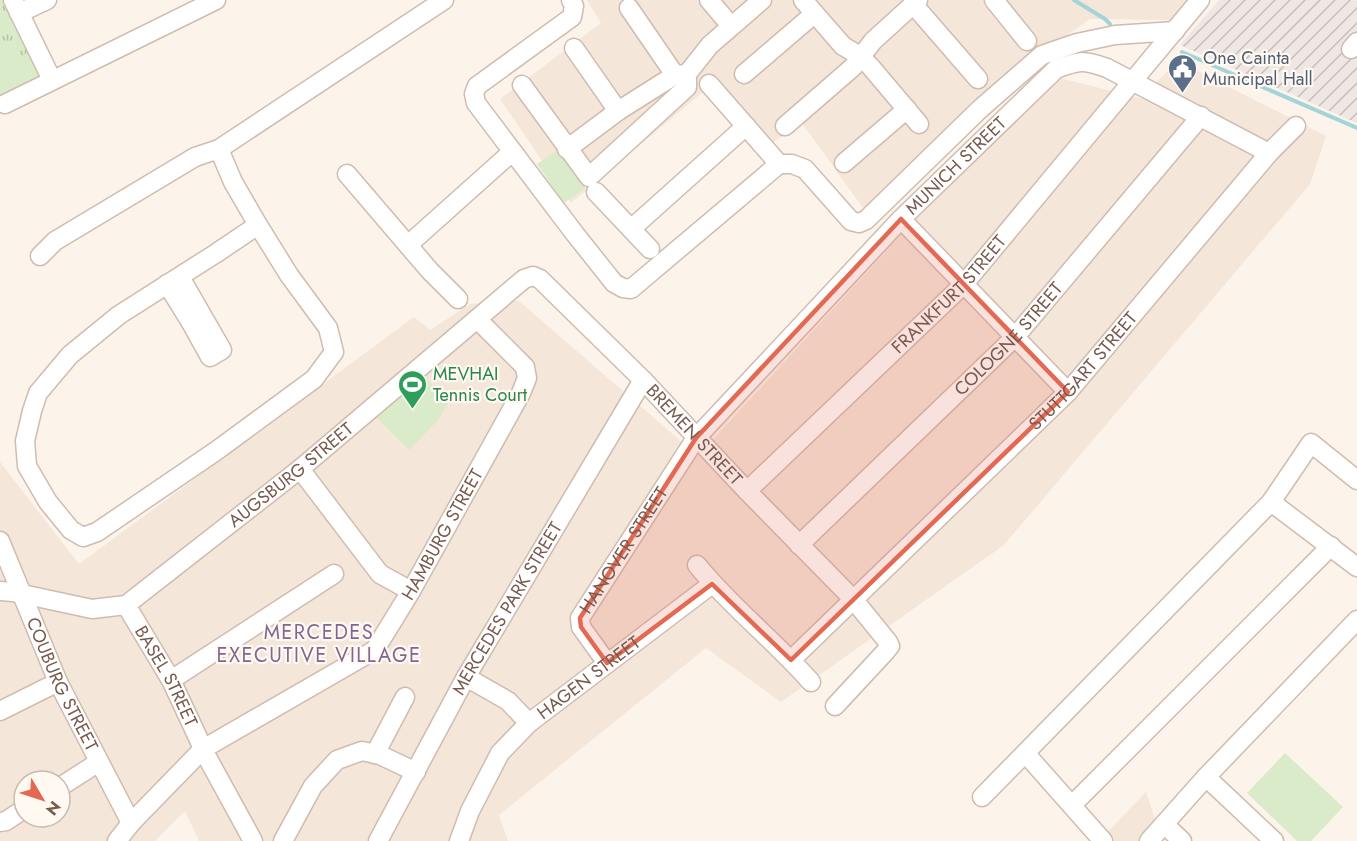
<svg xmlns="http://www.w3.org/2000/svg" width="1357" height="841" font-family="Jost,sans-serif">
  <defs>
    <pattern id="industrial-furrows" width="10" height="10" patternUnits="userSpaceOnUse" patternTransform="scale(1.5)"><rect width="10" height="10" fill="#eee7e3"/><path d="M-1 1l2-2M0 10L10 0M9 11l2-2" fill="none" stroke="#c6beba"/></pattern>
    <pattern id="park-tufts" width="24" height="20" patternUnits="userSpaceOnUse" patternTransform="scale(1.5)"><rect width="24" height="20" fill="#d9ebc8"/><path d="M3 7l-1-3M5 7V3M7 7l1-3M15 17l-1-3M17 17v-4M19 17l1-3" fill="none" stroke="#b5c1a5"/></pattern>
  </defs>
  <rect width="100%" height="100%" fill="#fcf4eb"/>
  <g fill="#f4e6d9" fill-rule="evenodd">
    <path d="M587,0H1188L1172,20L1090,19L973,101L877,207L863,208L802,123L764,149L704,91L571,203L500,99L601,23Z"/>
    <path d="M1178,61L1326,136L1310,184L1004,545L781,702L706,648L499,815L508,841H199L185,811L155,841H0V462L79,564L414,317L430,330L470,304L519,301L698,456L916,219L1059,78L1140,98ZM24,781H60V817H24Z"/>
    <path d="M1146,792L1162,841H1099Z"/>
  </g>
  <path fill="url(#industrial-furrows)" d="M1219,0H1357V123L1180,45Z"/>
  <path fill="url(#park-tufts)" d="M0,0H8L41,75L0,99Z"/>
  <g fill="#d9ebc8">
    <path d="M31,51L41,75L3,98L0,90V67Z"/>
    <path d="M558,150L585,188L564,203L537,164Z"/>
    <path d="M421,372L448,403L437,421L409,450L373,414Z"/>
    <path d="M1285,753L1343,807L1311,841H1297L1247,793Z"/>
  </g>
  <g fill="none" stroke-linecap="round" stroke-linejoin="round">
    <g stroke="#a5d4d8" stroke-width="4">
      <path d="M1074,0L1105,19L1110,24"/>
      <path d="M1182,52L1357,128"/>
    </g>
    <defs>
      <g id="minor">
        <path d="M13,0L52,80"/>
        <path d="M571,0L574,6L572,17L477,86L474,94L476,103L575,234L614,283L623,288L631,289L779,164H792L805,169L851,221L859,223L866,220L980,109L1042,55L1077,43L1115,35L1175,31"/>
        <path d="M709,0L731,26"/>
        <path d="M803,0L843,46L860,56L870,66L919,124"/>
        <path d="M994,0L1027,41"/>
        <path d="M913,4L978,79"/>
        <path d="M629,8L675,75"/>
        <path d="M19,13L47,0"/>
        <path d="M574,48L618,111"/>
        <path d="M1351,49L1357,42"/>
        <path d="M744,74L814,14"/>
        <path d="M709,84L779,164"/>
        <path d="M522,85L589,177L687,87V74L710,45L762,0"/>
        <path d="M5,104L216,0"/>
        <path d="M785,126L853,67L873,41L918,0"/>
        <path d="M219,149L233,182L258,225L289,275L328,328L334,352L314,379L216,451L97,532L83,537L71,530L48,502L27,466L25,441L32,411L38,393L70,355L119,315L215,254L258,225"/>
        <path d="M567,149L618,111L675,75L687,74"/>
        <path d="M844,163L907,109"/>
        <path d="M347,174L430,271L458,299"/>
        <path d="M596,192L650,249"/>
        <path d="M901,219L1068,392"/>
        <path d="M631,229L746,126"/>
        <path d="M408,245L512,152"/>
        <path d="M40,256L55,241L195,157L219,149L444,0"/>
        <path d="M180,277L222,350L210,357L190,321"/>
        <path d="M167,284L190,321L198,315"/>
        <path d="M300,469L380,574L411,591"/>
        <path id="s1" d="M747,491L964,284L1200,0"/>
        <path d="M1271,502L1357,567"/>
        <path id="s2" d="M0,541L58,682L131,823"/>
        <path id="s3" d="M799,545L1015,337L1201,116"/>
        <path d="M697,565C731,607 775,641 811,682"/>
        <path id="s4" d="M0,591L13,592L92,609L126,605L300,469L524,279L533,276L540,279L643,380L747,491L853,599L888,642L890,646L886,651L835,706"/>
        <path id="s5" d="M126,605L171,680L207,757L253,841"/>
        <path id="s6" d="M791,660L1068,392L1269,153L1296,126"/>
        <path id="s7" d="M607,663L581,627L580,618L696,438L901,219L1056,69C1080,60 1083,60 1107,68L1269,153"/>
        <path d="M466,677L508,701L529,723"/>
        <path d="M171,680L334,574"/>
        <path d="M0,711L58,682"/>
        <path d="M375,754L405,697"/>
        <path d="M1026,754L1103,841"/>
        <path d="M1206,777L1274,841"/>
        <path d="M60,787L99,762"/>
        <path d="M982,797L1271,502L1311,443L1357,480"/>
        <path d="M1072,805L1331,546"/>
        <path d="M0,822L6,821L24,809"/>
        <path d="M1164,824L1182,841"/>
        <path id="s8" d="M117,841L131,823L203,749L373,651L376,648L411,591L521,393L527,378L525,367L477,319"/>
        <path d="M283,841L313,786L337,760L362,751L380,755L416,772"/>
        <path id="s9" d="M378,841L466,677L643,380"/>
        <path id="s10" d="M459,841L470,811L500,753L529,723L712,584"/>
        <path d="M1149,841L1206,777L1357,620"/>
      </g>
    </defs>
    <use href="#minor" stroke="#cfbcaf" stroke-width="21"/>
    <use href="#minor" stroke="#fff" stroke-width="18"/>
  </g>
  <path fill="#e36953" fill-opacity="0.2" stroke="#e36953" stroke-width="4.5" stroke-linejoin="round" d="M901,219L1068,392L791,660L712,584L607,663L581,627L580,618L696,438Z"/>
  <defs>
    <symbol id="civic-pin" viewBox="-11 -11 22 30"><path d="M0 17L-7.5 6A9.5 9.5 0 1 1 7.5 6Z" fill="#5c6f8a" stroke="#fff9f1"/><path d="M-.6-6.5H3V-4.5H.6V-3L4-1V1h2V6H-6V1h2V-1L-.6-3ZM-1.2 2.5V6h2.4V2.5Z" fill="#fff"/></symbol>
    <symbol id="stadium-pin" viewBox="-11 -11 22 30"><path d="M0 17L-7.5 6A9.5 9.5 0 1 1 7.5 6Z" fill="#2e9e5b" stroke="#fff9f1"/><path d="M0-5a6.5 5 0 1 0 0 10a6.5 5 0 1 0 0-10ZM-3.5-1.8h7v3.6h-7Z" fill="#fff"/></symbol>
  </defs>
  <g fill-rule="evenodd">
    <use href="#civic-pin" x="1166" y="52" width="33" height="45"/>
    <use href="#stadium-pin" x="396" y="368" width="33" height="45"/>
  </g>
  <g text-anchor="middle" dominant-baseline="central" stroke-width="4.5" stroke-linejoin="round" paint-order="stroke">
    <g font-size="18" fill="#4e5e75" stroke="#fff9f1" text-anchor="start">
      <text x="1203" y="58">One Cainta<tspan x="1203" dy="21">Municipal Hall</tspan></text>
    </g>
    <g font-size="18" fill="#785a4d" stroke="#fff9f1">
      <text stroke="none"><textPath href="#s7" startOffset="644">MUNICH STREET</textPath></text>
      <text stroke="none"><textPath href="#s1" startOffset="282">FRANKFURT STREET</textPath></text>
      <text stroke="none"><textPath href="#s3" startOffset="294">COLOGNE STREET</textPath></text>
      <text stroke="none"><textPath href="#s6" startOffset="411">STUTTGART STREET</textPath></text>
      <text stroke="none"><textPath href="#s4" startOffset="879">BREMEN STREET</textPath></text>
      <text stroke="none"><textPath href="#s4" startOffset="338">AUGSBURG STREET</textPath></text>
      <text stroke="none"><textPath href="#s8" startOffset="458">HAMBURG STREET</textPath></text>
      <text stroke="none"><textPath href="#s7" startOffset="134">HANOVER STREET</textPath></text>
      <text stroke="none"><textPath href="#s9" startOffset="266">MERCEDES PARK STREET</textPath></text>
      <text stroke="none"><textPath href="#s5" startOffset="82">BASEL STREET</textPath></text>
      <text stroke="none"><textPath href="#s10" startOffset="214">HAGEN STREET</textPath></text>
      <text stroke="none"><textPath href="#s2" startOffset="156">COUBURG STREET</textPath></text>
    </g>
    <g font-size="18" fill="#27864d" stroke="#fff9f1" text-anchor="start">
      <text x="433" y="374">MEVHAI<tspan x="433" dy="21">Tennis Court</tspan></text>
    </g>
    <g font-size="20" letter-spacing="1.5" fill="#816693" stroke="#fff9f1">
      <text x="319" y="632">MERCEDES<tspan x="319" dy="23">EXECUTIVE VILLAGE</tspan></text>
    </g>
  </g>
  <g transform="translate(42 799) rotate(129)"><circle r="28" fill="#fff9f1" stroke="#c9b9af" stroke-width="1.5"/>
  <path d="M0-4.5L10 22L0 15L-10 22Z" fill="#e36953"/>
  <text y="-9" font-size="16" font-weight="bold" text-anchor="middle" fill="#785a4d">N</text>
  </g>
</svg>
